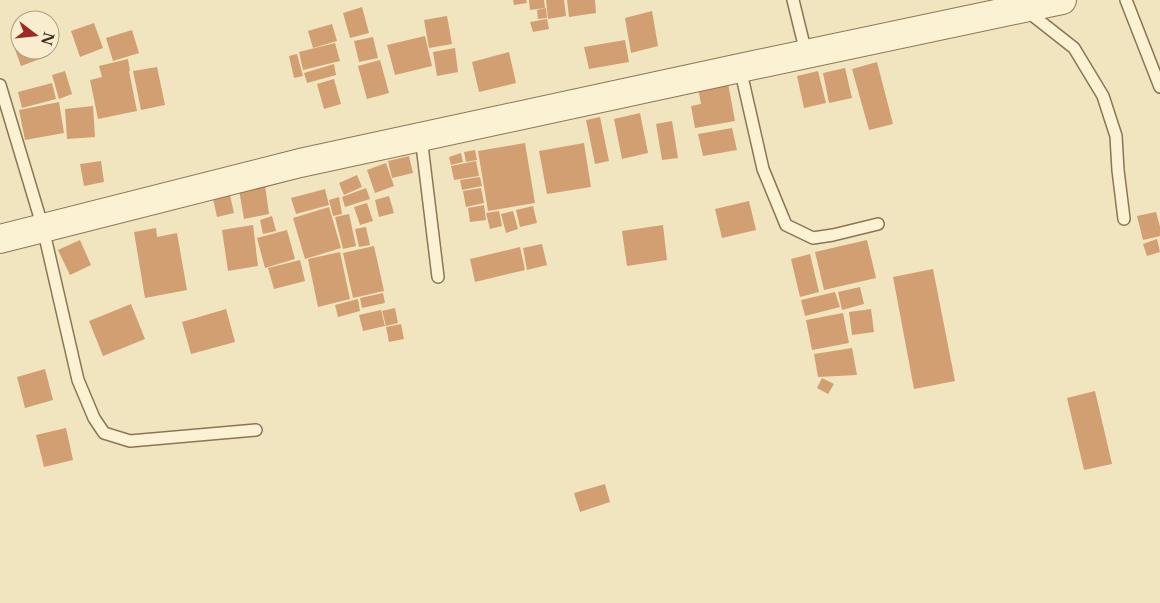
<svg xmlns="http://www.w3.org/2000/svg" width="1160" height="603" font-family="'Libre Baskerville',serif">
  <rect width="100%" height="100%" fill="#f1e5bf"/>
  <g fill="#d29f72">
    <path d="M513,0H526L527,3L514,5Z"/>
    <path d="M529,0H544L545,8L530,10Z"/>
    <path d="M546,0H564L566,16L548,19Z"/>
    <path d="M567,0H595L596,13L569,17Z"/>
    <path d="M362,7L369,33L350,38L343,13Z"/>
    <path d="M546,8L547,18L538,19L537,10Z"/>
    <path d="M652,11L658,46L631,53L625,18Z"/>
    <path d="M447,16L452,44L429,48L424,20Z"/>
    <path d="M547,19L549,29L533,32L530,22Z"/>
    <path d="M94,23L103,48L80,57L71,31Z"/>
    <path d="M332,24L337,41L313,48L308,31Z"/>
    <path d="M132,30L139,53L113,61L106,38Z"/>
    <path d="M425,36L432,66L395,75L387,45Z"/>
    <path d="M373,37L378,58L359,62L354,41Z"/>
    <path d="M625,40L629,62L589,69L584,47Z"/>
    <path d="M20,41V50H46L48,56L21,66L13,44Z"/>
    <path d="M335,43L340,61L303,70L299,52Z"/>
    <path d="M455,48L458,72L437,76L433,52Z"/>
    <path d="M509,52L516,83L479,92L472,62Z"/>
    <path d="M297,54L303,76L294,78L289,56Z"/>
    <path d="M128,59L130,71H129L137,111L98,119L90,80L102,77L99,66Z"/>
    <path d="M380,60L389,93L367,99L358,66Z"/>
    <path d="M877,62L893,124L869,130L852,69Z"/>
    <path d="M334,64L336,75L307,83L304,73Z"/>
    <path d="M157,67L165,105L141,110L133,71Z"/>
    <path d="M845,68L852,98L829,103L823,73Z"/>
    <path d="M65,71L72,94L59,99L52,75Z"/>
    <path d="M818,71L826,103L804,108L797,76Z"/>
    <path d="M334,79L341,104L324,109L317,84Z"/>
    <path d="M52,83L56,99L22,108L18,92Z"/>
    <path d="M728,83L735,121L695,128L691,106L701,104L698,88Z"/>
    <path d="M59,102L64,133L25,140L19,110Z"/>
    <path d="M93,106L95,137L67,139L65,109Z"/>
    <path d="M640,113L648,153L622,159L614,119Z"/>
    <path d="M600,117L609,161L595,164L586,120Z"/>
    <path d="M672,121L678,158L662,160L656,124Z"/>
    <path d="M732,128L737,150L703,156L698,134Z"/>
    <path d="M525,143L535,203L488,211L478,151Z"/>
    <path d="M584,143L591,187L547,194L539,151Z"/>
    <path d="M475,150L477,160L466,162L464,152Z"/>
    <path d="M461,153L463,162L451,165L449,157Z"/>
    <path d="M409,156L413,173L392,178L388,161Z"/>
    <path d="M101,161L104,182L84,186L80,164Z"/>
    <path d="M476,161L479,176L454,180L451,166Z"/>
    <path d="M386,163L394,186L375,193L367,170Z"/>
    <path d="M357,175L362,187L344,195L339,183Z"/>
    <path d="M480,177L482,186L462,190L460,180Z"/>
    <path d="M265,185L269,214L244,219L239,190Z"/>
    <path d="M366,188L370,199L345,207L342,197Z"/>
    <path d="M481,188L484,203L466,207L463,191Z"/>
    <path d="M325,189L329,205L296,214L291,198Z"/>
    <path d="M230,195L234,213L217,217L213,199Z"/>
    <path d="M389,196L394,213L379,217L375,200Z"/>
    <path d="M339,197L342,214L333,216L329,200Z"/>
    <path d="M749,201L756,230L722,238L715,209Z"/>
    <path d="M367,203L373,221L360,225L354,207Z"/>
    <path d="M484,205L486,220L470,222L468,208Z"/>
    <path d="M533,206L537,223L520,227L516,210Z"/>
    <path d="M329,207L341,248L305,259L293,218Z"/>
    <path d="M499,211L502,226L490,229L486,213Z"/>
    <path d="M513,211L518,229L506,233L501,214Z"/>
    <path d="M1156,212L1160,227V236L1143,240L1137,216Z"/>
    <path d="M349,214L356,246L343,249L335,217Z"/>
    <path d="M272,216L276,231L263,234L260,220Z"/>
    <path d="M253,225L258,266L228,271L222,230Z"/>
    <path d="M663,225L667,260L627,266L622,231Z"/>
    <path d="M366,227L370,245L359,247L355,229Z"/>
    <path d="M156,228L157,237L177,233L187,290L145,298L134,232Z"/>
    <path d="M287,230L295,259L265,268L257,238Z"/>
    <path d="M1157,239L1160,252L1147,256L1143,244Z"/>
    <path d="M80,240L91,265L70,275L58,250Z"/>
    <path d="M867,240L876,278L824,290L815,252Z"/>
    <path d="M542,244L547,265L527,270L523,248Z"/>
    <path d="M374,246L384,291L353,298L343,253Z"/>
    <path d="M520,247L525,270L475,282L470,259Z"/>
    <path d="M340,252L350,299L318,307L308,259Z"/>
    <path d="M810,254L819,292L800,297L791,259Z"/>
    <path d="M300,260L305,281L274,289L268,268Z"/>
    <path d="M933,269L955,381L914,389L893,277Z"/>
    <path d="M860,287L864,304L842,310L838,292Z"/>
    <path d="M835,292L840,307L805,316L801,300Z"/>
    <path d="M383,293L385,303L362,308L360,298Z"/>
    <path d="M358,299L360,311L338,317L335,305Z"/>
    <path d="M131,304L145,339L103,356L89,321Z"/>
    <path d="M395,308L398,323L386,326L382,311Z"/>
    <path d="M226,309L235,342L191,354L182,322Z"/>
    <path d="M871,309L874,332L852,335L849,312Z"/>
    <path d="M381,310L385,326L363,331L359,315Z"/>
    <path d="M843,313L849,343L812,350L806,320Z"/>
    <path d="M401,324L404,339L389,342L386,327Z"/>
    <path d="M852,348L857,375L818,377L814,354Z"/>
    <path d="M45,369L53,400L25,408L17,377Z"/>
    <path d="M822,378L834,384L828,394L817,388Z"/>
    <path d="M1095,391L1112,464L1084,470L1067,398Z"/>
    <path d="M66,428L73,460L44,467L36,435Z"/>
    <path d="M605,484L610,502L580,512L574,493Z"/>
  </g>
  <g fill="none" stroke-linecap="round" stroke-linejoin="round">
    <defs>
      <g id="service">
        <path d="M793,0L806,53"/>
        <path d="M1126,0L1160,87"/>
        <path d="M1027,11L1074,48L1103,96L1116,136L1118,170L1124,219"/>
        <path d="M740,68L763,169L786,225L813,238L833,235L878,224"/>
        <path d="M0,85L43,228L78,380L94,418L104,433L130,441L256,430"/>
        <path d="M421,137L438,277"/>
      </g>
      <path id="tertiary" d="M0,239L300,163L740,68L1062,0"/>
    </defs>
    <use href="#service" stroke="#8b7556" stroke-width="14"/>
    <use href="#tertiary" stroke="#8b7556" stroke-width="30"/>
    <use href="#service" stroke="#fbf1d3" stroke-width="11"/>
    <use href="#tertiary" stroke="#fbf1d3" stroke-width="28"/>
  </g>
  <g transform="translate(35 35) rotate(106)"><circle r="24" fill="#f8eecf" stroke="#aca087"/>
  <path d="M0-4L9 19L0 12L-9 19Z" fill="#9e2822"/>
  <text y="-8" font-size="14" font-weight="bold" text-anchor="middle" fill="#392c1c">N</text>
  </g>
</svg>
